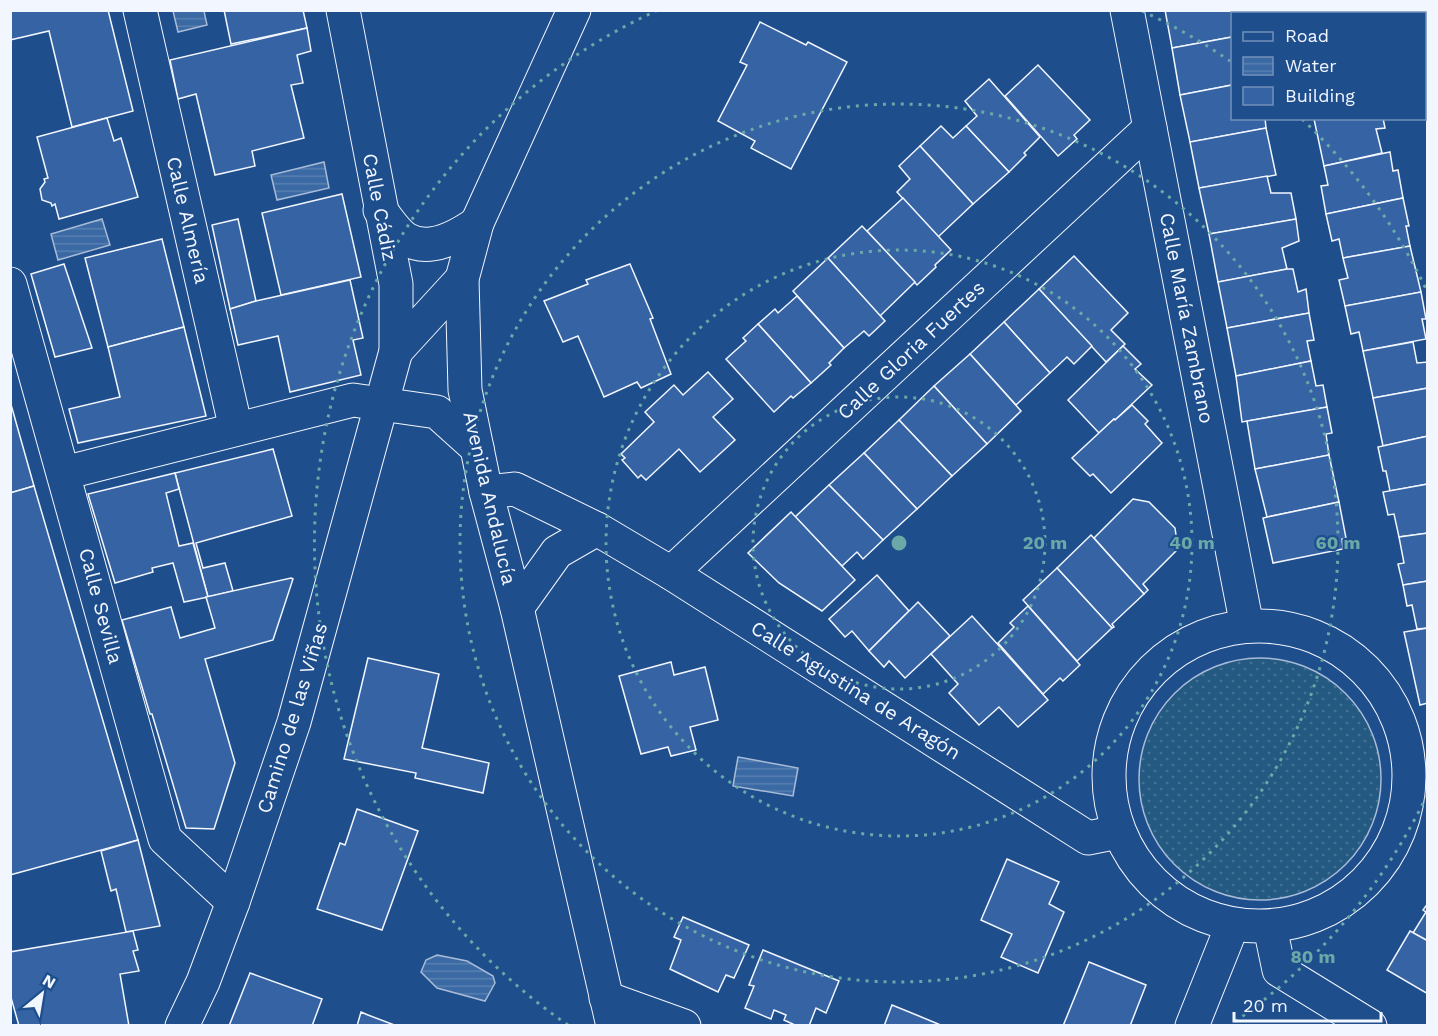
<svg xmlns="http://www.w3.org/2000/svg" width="1438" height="1036" font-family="'Work Sans',sans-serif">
  <defs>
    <pattern id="green-dots" width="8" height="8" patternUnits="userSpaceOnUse" patternTransform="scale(1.5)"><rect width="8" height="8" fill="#245a82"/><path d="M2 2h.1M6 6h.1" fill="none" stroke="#447295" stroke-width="1.8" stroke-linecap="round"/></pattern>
    <pattern id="water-rules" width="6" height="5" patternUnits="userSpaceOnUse" patternTransform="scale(1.5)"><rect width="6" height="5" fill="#3b69a3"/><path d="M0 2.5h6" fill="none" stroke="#587fb1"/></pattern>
  </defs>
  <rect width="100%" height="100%" fill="#1f4e8c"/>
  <circle fill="url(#green-dots)" stroke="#a8bbd7" stroke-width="1.5" cx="1260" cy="779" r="121"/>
  <g fill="url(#water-rules)" stroke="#a8bbd7" stroke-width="1.5">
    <path d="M173,11H204L207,25L178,32Z"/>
    <path d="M324,162L329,188L277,200L271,175Z"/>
    <path d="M102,219L110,245L58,260L51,234Z"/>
    <path d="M738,757L798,768L793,796L733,786Z"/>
    <path d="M437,955L467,961L493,976L495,983L485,1001L437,988L421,972L426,960Z"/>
  </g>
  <g fill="#3563a3" stroke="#f2f6ff" stroke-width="1.5">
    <path d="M10,10H108L133,111L72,127L49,31L10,40Z"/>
    <path d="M224,10H303L307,28L231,44Z"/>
    <path d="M1165,10H1244L1245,14H1232V37L1172,48Z"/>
    <path d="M1296,10H1366L1367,11L1355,14H1297Z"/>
    <path d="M760,22L806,45L808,42L847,62L791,169L751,148L755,141L718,121L747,65L740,62Z"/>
    <path d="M307,28L311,51L297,55L303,83L291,85L304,138L252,151L255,166L215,175L196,94L178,99L170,60Z"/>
    <path d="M1232,37V85L1180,95L1172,48Z"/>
    <path d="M1038,65L1090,120L1074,135L1077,139L1058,156L1005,96Z"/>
    <path d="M989,79L1040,137L1024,153L1026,155L1009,172L966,126L977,116L965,101Z"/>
    <path d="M1232,85V118H1265L1266,128L1190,142L1180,95Z"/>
    <path d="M107,118L114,141L121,138L138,197L59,219L55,204L52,206L51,203L42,200L40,189L45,182L44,179L48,178L37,137Z"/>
    <path d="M1383,118L1385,128L1376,129L1382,153L1324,166L1314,119Z"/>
    <path d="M941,126L953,138L966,126L1009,172L973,204L920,146Z"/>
    <path d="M1266,128L1276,175L1199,188L1190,142Z"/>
    <path d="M920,146L973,204L938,237L897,192L910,179L899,166Z"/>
    <path d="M1390,152L1393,171L1398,170L1403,198L1326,214L1321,186L1328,185L1324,166Z"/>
    <path d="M1267,176L1271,193H1291L1296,219L1209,234L1199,188Z"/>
    <path d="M342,194L361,277L281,295L262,213Z"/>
    <path d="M903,198L951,250L935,265L936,267L917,285L867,231Z"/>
    <path d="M1403,198L1409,226H1406L1410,246L1343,258L1339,239L1332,241L1326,214Z"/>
    <path d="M238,219L256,301L230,309L212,225Z"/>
    <path d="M1296,219L1299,241L1282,248L1287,269L1218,282L1209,234Z"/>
    <path d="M862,226L915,282L880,316L828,258Z"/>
    <path d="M162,239L184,327L108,347L85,258Z"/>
    <path d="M1410,246L1421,292L1345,306L1339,280L1348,278L1343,258Z"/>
    <path d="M1074,256L1128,313L1111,330L1125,344L1106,362L1039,289Z"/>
    <path d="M828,258L885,321L869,336L864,331L844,348L793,291Z"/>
    <path d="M64,264L92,348L55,357L31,274Z"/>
    <path d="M630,264L653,318L650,319L671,374L641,388L637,382L604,397L578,336L563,342L544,301L588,284L586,280Z"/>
    <path d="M1287,269H1293L1298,292L1306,289L1309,313L1227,328L1218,282Z"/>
    <path d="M350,280L363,338L353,340L361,375L290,392L278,336L238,345L230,309L256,301Z"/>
    <path d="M1039,289L1092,346L1074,364L1067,357L1050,373L1004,322Z"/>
    <path d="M1421,292L1426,319H1422L1426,339L1363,351L1359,332L1351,334L1345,306Z"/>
    <path d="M797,296L844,348L829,363L831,365L811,383L758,324L775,309L778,313Z"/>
    <path d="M1309,313L1314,340L1307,341L1311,361L1236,376L1227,328Z"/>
    <path d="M1004,322L1050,373L1016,405L970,354Z"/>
    <path d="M758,324L811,383L793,398L791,396L774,412L726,359L746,341L743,338Z"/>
    <path d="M184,327L206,416L78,443L69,409L120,397L108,347Z"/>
    <path d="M1413,342L1417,363L1428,362V388L1373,398L1363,351Z"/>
    <path d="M1123,346L1141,364L1135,369L1152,385L1115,420L1114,419L1099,433L1068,400Z"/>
    <path d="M970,354L1021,411L987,444L934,386Z"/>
    <path d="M1311,361L1316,386L1323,385L1327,407L1242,422L1236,376Z"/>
    <path d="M708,372L733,399L713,417L735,440L700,472L679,449L646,480L641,475L638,478L622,460L625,458L621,454L654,422L645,412L674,385L683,395Z"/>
    <path d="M934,386L987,444L952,476L899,420Z"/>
    <path d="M1428,388V436L1383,446L1373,398Z"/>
    <path d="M10,401L34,486L10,493Z"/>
    <path d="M1132,405L1148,421L1145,424L1162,443L1111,493L1093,474L1090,476L1072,458L1114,419L1115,420Z"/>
    <path d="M1327,407L1332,433L1326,434L1329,455L1255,469L1247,421Z"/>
    <path d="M899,420L952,476L917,509L864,453Z"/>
    <path d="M1428,436V484L1390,491L1386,471H1383L1378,447Z"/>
    <path d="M273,449L292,516L196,543L203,568L225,563L233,591L208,597L175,473Z"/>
    <path d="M864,453L917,509L883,540L829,485Z"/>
    <path d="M1329,455L1339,502L1267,517L1255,469Z"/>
    <path d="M175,473L179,489L166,493L179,546L193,543L208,597L184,602L173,563L152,568L153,572L115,583L88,494Z"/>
    <path d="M1428,484V533L1399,537L1394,514L1388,515L1383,492Z"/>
    <path d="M829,485L883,540L863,559L857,552L842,566L795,517Z"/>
    <path d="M34,486L138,840L10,875V493Z"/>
    <path d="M1133,499L1149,502L1175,528L1178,549L1143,584L1148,590L1144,594L1094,538Z"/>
    <path d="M1339,502L1346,538L1342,539L1343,549L1273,563L1263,518Z"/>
    <path d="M791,512L855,580L822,611L779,583L748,553Z"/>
    <path d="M1428,533V581L1403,585L1398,564L1404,563L1399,537Z"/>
    <path d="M1091,535L1144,594L1112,624L1114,627L1112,628L1057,568Z"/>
    <path d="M1057,568L1112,628L1077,661L1023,600Z"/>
    <path d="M877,575L909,611L869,651L852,631L845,637L829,619Z"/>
    <path d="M291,578L293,579L273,640L205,659L235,763L214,829L186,828L152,714H150L122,620L171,607L180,638L215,628L206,597Z"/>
    <path d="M1428,581V628L1417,629L1412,605L1407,606L1403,585Z"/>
    <path d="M918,602L950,636L905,678L889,661L884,667L869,651Z"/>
    <path d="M1028,606L1080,665L1063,681L1060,678L1043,694L998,643L1014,627L1010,623Z"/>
    <path d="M972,616L1048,700L1018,727L999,707L979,725L949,693L958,684L931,654Z"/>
    <path d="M1428,628V703L1420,705L1404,632Z"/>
    <path d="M368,658L439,674L422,748L489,763L483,793L415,778L416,773L344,759Z"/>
    <path d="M671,662L674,675L705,667L718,720L690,727L696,750L671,756L668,747L641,754L619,676Z"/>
    <path d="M357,809L418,831L382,930L317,909L340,843L345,845Z"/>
    <path d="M138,840L160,926L126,932L116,889L111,891L101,851Z"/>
    <path d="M1007,859L1059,882L1049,904L1064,912L1038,973L1001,957L1012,934L981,920Z"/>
    <path d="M1428,903V941L1413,933L1426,912L1423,910Z"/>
    <path d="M683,917L749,945L734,978L726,975L718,992L670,969L681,940L674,937Z"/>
    <path d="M133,931L138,950L133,951L139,971L120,974L129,1026H19L10,994V952Z"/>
    <path d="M1410,931L1428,941V994L1387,970Z"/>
    <path d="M763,950L839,981L826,1013L816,1008L809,1026H797L784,1020L786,1015L774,1010L771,1019L745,1008L754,986L749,985Z"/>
    <path d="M1089,962L1146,985L1130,1026H1063Z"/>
    <path d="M250,973L322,999L312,1026H229Z"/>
    <path d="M892,1005L919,1016L943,1026H884Z"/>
    <path d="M361,1012L368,1015L397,1026H357Z"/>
  </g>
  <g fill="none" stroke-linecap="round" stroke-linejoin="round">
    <defs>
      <g id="minor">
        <path d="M140,10L236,429"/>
        <path d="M574,10L477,223L462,279L465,390L486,492L517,608L613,1026"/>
        <path d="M1127,10L1247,626"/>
        <path d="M1418,10V14"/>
        <path d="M1424,45L1428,60"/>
        <path d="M380,210C388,219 396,233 406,239C429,253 457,237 477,223"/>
        <path d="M10,284L165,839L233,902"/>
        <path d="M396,351L462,279"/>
        <path d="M64,473L353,400L437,412L477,448"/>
        <path d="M486,492L515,489L597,529L671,573L1088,838L1118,832"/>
        <path d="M671,573L1150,128"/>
        <path d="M517,608L557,552L597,529"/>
        <circle cx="1259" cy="776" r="150"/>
        <path d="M1270,927L1279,970L1370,1026"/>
        <path d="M606,998L684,1026"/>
        <path d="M182,1026L203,982L233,902L294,722L396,351V284L343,10"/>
        <path d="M1192,1026L1232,926"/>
      </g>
    </defs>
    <use href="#minor" stroke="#f2f6ff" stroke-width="35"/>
    <use href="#minor" stroke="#1f4e8c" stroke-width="33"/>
  </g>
  <g fill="none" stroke="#6aa9a8" stroke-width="3" stroke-dasharray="3 6">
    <circle cx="899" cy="543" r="146"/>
    <circle cx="899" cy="543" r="293"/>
    <circle cx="899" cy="543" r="439"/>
    <path d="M1427 795A585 585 0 0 1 1230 1025M568 1025A585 585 0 0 1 656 11M1142 11A585 585 0 0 1 1230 61M1302 119A585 585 0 0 1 1427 291"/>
  </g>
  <g text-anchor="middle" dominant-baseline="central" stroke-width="4.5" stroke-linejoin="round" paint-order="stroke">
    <g font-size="20" fill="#f2f6ff" stroke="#1f4e8c">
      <text transform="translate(380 207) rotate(79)">Calle Cádiz</text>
      <text transform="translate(188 220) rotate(77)">Calle Almería</text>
      <text transform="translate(1187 318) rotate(79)">Calle María Zambrano</text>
      <text transform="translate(911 350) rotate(-43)">Calle Gloria Fuertes</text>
      <text transform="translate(490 498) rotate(77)">Avenida Andalucía</text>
      <text transform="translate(101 606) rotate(75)">Calle Sevilla</text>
      <text transform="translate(856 690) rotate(32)">Calle Agustina de Aragón</text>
      <text transform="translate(292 718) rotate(-73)">Camino de las Viñas</text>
    </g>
  </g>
  <circle cx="899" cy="543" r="9" fill="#6aa9a8" stroke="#1f4e8c" stroke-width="3"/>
  <g font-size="18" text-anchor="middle" font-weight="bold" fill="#6aa9a8" stroke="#1f4e8c" stroke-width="4.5" stroke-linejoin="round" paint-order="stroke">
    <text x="1045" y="549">20 m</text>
    <text x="1192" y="549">40 m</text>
    <text x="1338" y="549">60 m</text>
    <text x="1313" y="963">80 m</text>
  </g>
  <rect width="1438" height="1036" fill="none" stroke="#f2f6ff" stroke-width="24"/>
  <rect x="1231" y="12" width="195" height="108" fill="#1f4e8c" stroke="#7391ba" stroke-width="1.5"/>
  <rect x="1243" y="32" width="30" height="9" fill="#1f4e8c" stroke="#7391ba" stroke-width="1.5"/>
  <text x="1285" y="42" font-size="18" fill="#f2f6ff">Road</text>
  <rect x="1243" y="57" width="30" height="18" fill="url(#water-rules)" stroke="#7391ba" stroke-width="1.5"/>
  <text x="1285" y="72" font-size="18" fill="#f2f6ff">Water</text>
  <rect x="1243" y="87" width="30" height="18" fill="#3563a3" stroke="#7391ba" stroke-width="1.5"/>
  <text x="1285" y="102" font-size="18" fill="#f2f6ff">Building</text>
  <g transform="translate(42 994) rotate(30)" stroke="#1f4e8c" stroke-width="4.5" paint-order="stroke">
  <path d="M0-4.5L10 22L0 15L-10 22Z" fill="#f2f6ff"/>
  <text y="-9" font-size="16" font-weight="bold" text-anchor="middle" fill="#f2f6ff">N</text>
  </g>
  <path d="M1234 1012v9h147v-9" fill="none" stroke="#f2f6ff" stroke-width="3"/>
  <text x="1243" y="1012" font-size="18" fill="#f2f6ff" stroke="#1f4e8c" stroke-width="4.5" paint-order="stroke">20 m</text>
</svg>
